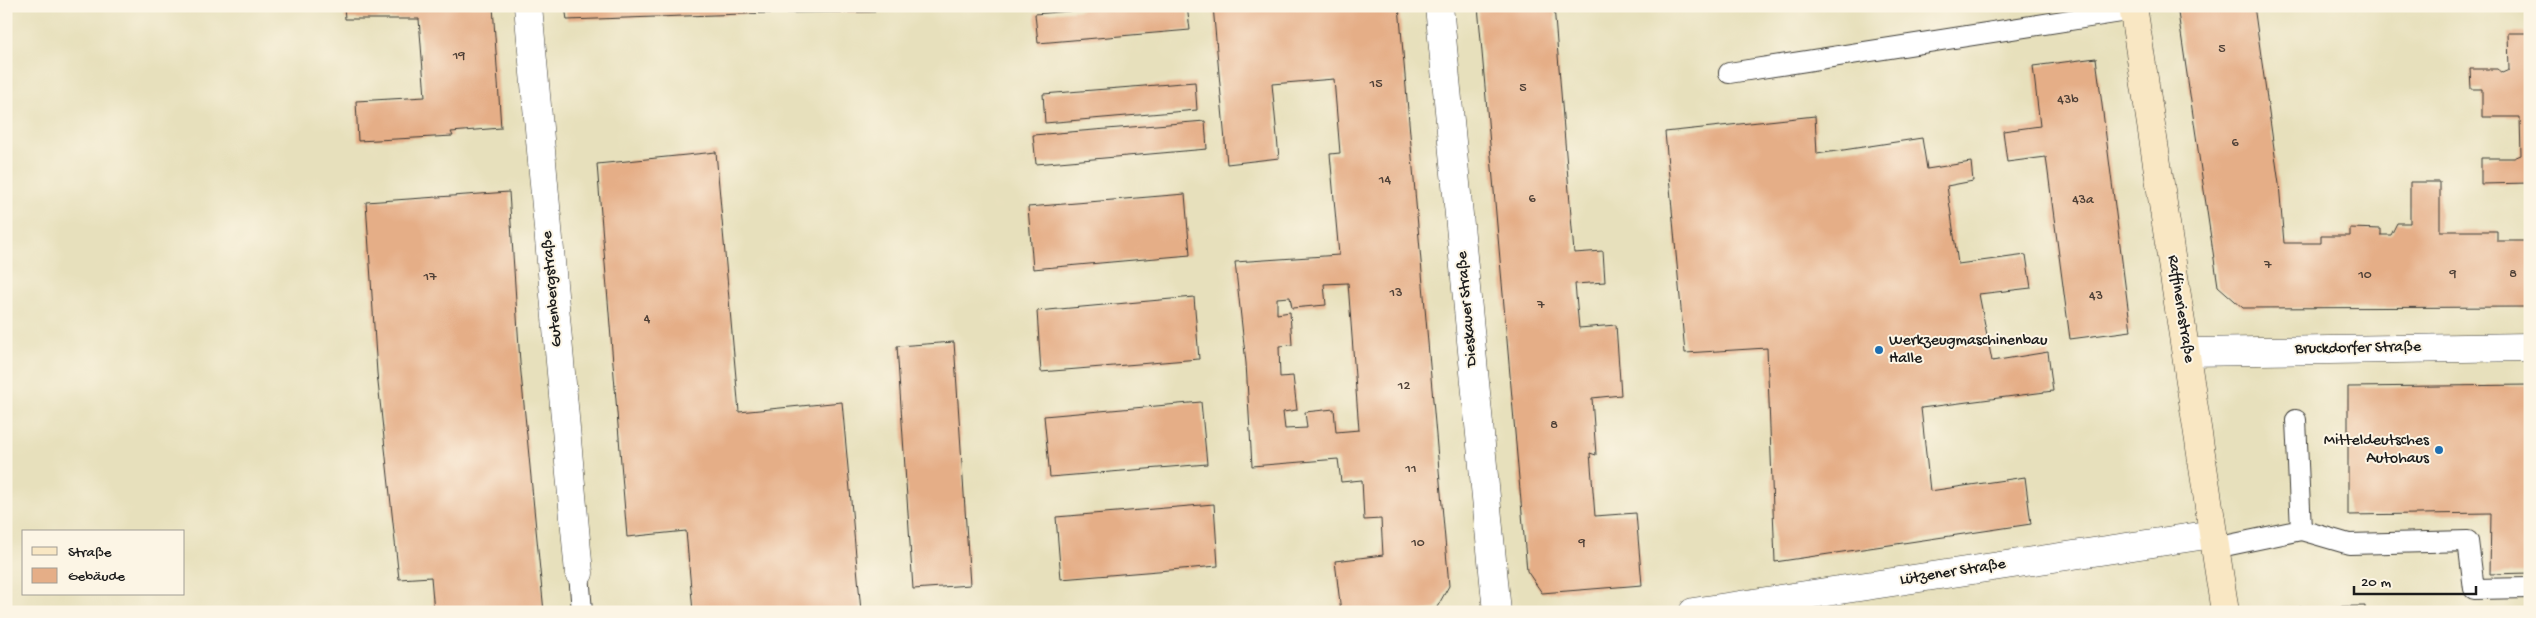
<svg xmlns="http://www.w3.org/2000/svg" width="2536" height="618" font-family="'Gochi Hand',sans-serif">
  <rect width="100%" height="100%" fill="#fcf5e5"/>
  <filter id="ink" filterUnits="userSpaceOnUse"><feTurbulence type="fractalNoise" baseFrequency=".02" numOctaves="2"/><feDisplacementMap in="SourceGraphic" scale="10" xChannelSelector="R" yChannelSelector="G"/><feConvolveMatrix kernelMatrix="1 2 1 2 8 2 1 2 1" color-interpolation-filters="sRGB"/></filter>
  <filter id="wash" filterUnits="userSpaceOnUse"><feTurbulence type="fractalNoise" baseFrequency=".0096" numOctaves="4" result="noise"/><feDisplacementMap in="SourceGraphic" scale="20" xChannelSelector="R" yChannelSelector="G"/><feGaussianBlur stdDeviation="1.12" result="paint"/><feColorMatrix in="noise" values="0 0 0 0 0 0 0 0 0 0 0 0 0 0 0 0 0 1.4 0 .05"/><feComposite in="paint" operator="in"/></filter>
  <g filter="url(#wash)">
    <rect width="100%" height="100%" fill="#e7e0bc"/>
    <g id="blocks">
      <g fill="#e5ae87" fill-rule="evenodd">
        <path d="M344,6H493L501,128L451,132L453,136L358,141L356,101L425,97L419,19H345Z"/>
        <path d="M565,6H875V12L773,13L567,20Z"/>
        <path d="M1127,6H1187L1190,30L1038,43L1035,14Z"/>
        <path d="M1213,6H1399L1449,586L1436,609L1412,612H1341L1335,561L1383,555L1381,519L1364,520L1362,480L1341,482L1338,459L1252,466L1246,363L1235,262L1339,255L1330,154L1340,153L1334,79L1272,84L1279,158L1227,164ZM1348,283L1359,430L1336,432L1334,409L1305,412L1307,428L1285,429L1283,412L1297,410L1293,376L1280,377L1279,346L1292,345L1290,312L1277,314V298L1290,297L1292,308L1326,305L1324,284Z"/>
        <path d="M1478,6H1554L1574,253L1603,251L1605,282L1575,284L1579,328L1616,325L1621,395L1592,398L1596,455L1590,453L1595,516L1636,513L1642,585L1542,593L1527,571Z"/>
        <path d="M2177,6H2254L2279,184L2284,243H2321V236H2350V228L2381,229V235H2391L2397,223H2410V182H2440V231H2497V241H2530V307L2243,308L2218,286Z"/>
        <path d="M2508,33H2530V183L2481,184V158H2514L2521,155L2520,117H2482V89H2471L2470,69H2497L2502,73L2509,70Z"/>
        <path d="M2096,58L2131,331L2070,339L2046,157L2007,162L2003,131L2040,126L2033,66Z"/>
        <path d="M1195,82L1197,110L1045,123L1043,94Z"/>
        <path d="M1815,116L1817,154L1922,138L1927,169L1971,162L1973,181L1947,186L1958,264L2026,255L2031,288L1979,294L1992,361L2048,352L2053,391L1921,408L1930,491L2025,477L2031,524L1775,562L1767,348L1685,353L1665,132Z"/>
        <path d="M1205,121L1207,149L1036,164L1033,135Z"/>
        <path d="M716,152L739,412L842,402L861,611L693,612L686,531L627,537L597,164Z"/>
        <path d="M509,192L520,363L544,612H434L431,577L399,579L377,373L366,202Z"/>
        <path d="M1185,194L1190,255L1033,269L1028,207Z"/>
        <path d="M1194,297L1199,359L1041,372L1037,311Z"/>
        <path d="M954,342L970,585L913,589L897,346Z"/>
        <path d="M2530,385V573L2490,574L2491,513L2348,515V387Z"/>
        <path d="M1201,402L1207,464L1050,477L1044,416Z"/>
        <path d="M1214,504L1218,566L1061,579L1056,517Z"/>
        <path d="M2365,606V612H2300V607Z"/>
      </g>
    </g>
  </g>
  <g filter="url(#ink)">
    <use href="#blocks" fill-opacity="0" stroke="#3a3934" stroke-width="1"/>
    <g fill="none" stroke-linecap="round" stroke-linejoin="round">
      <defs>
        <g id="lane">
          <path d="M1729,73L2134,10"/>
          <path d="M2301,530L2349,544L2468,541L2474,589L2530,588"/>
          <path d="M2215,548L2301,530L2296,420"/>
          <path d="M579,573L582,612"/>
        </g>
        <g id="street">
          <path d="M528,6L579,573"/>
          <path d="M1439,6L1497,612"/>
          <path d="M2187,352L2530,347"/>
          <path d="M1693,612L2213,534"/>
        </g>
        <path id="secondary" d="M2133,6L2225,612"/>
      </defs>
      <use href="#lane" stroke="#3a3934" stroke-width="22"/>
      <use href="#street" stroke="#3a3934" stroke-width="29"/>
      <use href="#secondary" stroke="#3a3934" stroke-width="29"/>
      <use href="#lane" stroke="#fff" stroke-width="20"/>
      <use href="#street" stroke="#fff" stroke-width="28"/>
      <use href="#secondary" stroke="#f9e7c3" stroke-width="28"/>
    </g>
  </g>
  <g fill="#1f6fb2" stroke="#fcf5e5" stroke-width="2">
    <circle cx="1879" cy="350" r="5"/>
    <circle cx="2439" cy="450" r="5"/>
  </g>
  <g text-anchor="middle" dominant-baseline="central" stroke-width="4" stroke-linejoin="round" paint-order="stroke">
    <g font-size="14" fill="#4e4037">
      <text x="2222" y="49">5</text>
      <text x="459" y="56">19</text>
      <text x="1376" y="84">15</text>
      <text x="1523" y="88">5</text>
      <text x="2068" y="100">43b</text>
      <text x="2235" y="143">6</text>
      <text x="1385" y="180">14</text>
      <text x="1532" y="199">6</text>
      <text x="2083" y="200">43a</text>
      <text x="2268" y="265">7</text>
      <text x="2453" y="274">9</text>
      <text x="2513" y="274">8</text>
      <text x="2365" y="275">10</text>
      <text x="430" y="277">17</text>
      <text x="1396" y="293">13</text>
      <text x="2096" y="296">43</text>
      <text x="1541" y="305">7</text>
      <text x="647" y="319">4</text>
      <text x="1404" y="386">12</text>
      <text x="1554" y="425">8</text>
      <text x="1411" y="469">11</text>
      <text x="1418" y="543">10</text>
      <text x="1582" y="543">9</text>
    </g>
    <g font-size="16" fill="#1c1c1c" stroke="#fcf5e5">
      <text transform="translate(553 289) rotate(-95)">Gutenbergstraße</text>
      <text transform="translate(1468 309) rotate(-95)">Dieskauer Straße</text>
      <text transform="translate(2180 309) rotate(81)">Raffineriestraße</text>
      <text transform="translate(2358 349) rotate(-1)">Bruckdorfer Straße</text>
      <text transform="translate(1953 573) rotate(-9)">Lützener Straße</text>
    </g>
    <g font-size="16" fill="#1c1c1c" stroke="#fcf5e5" text-anchor="start">
      <text x="1889" y="341">Werkzeugmaschinenbau<tspan x="1889" dy="18">Halle</tspan></text>
      <text x="2429" y="441" text-anchor="end">Mitteldeutsches<tspan x="2429" dy="18">Autohaus</tspan></text>
    </g>
  </g>
  <rect width="2536" height="618" fill="none" stroke="#fcf5e5" stroke-width="25"/>
  <rect x="22" y="530" width="162" height="65" fill="#fcf5e5" stroke="#a29e95"/>
  <rect x="32" y="547" width="25" height="8" fill="#f9e7c3" stroke="#a29e95"/>
  <text x="68" y="556" font-size="15" fill="#1c1c1c">Straße</text>
  <rect x="32" y="568" width="25" height="15" fill="#e5ae87" stroke="#a29e95"/>
  <text x="68" y="580" font-size="15" fill="#1c1c1c">Gebäude</text>
  <path d="M2354 586v8h122v-8" fill="none" stroke="#1c1c1c" stroke-width="2.5"/>
  <text x="2361" y="586" font-size="15" fill="#1c1c1c" stroke="#fcf5e5" stroke-width="4" paint-order="stroke">20 m</text>
</svg>
